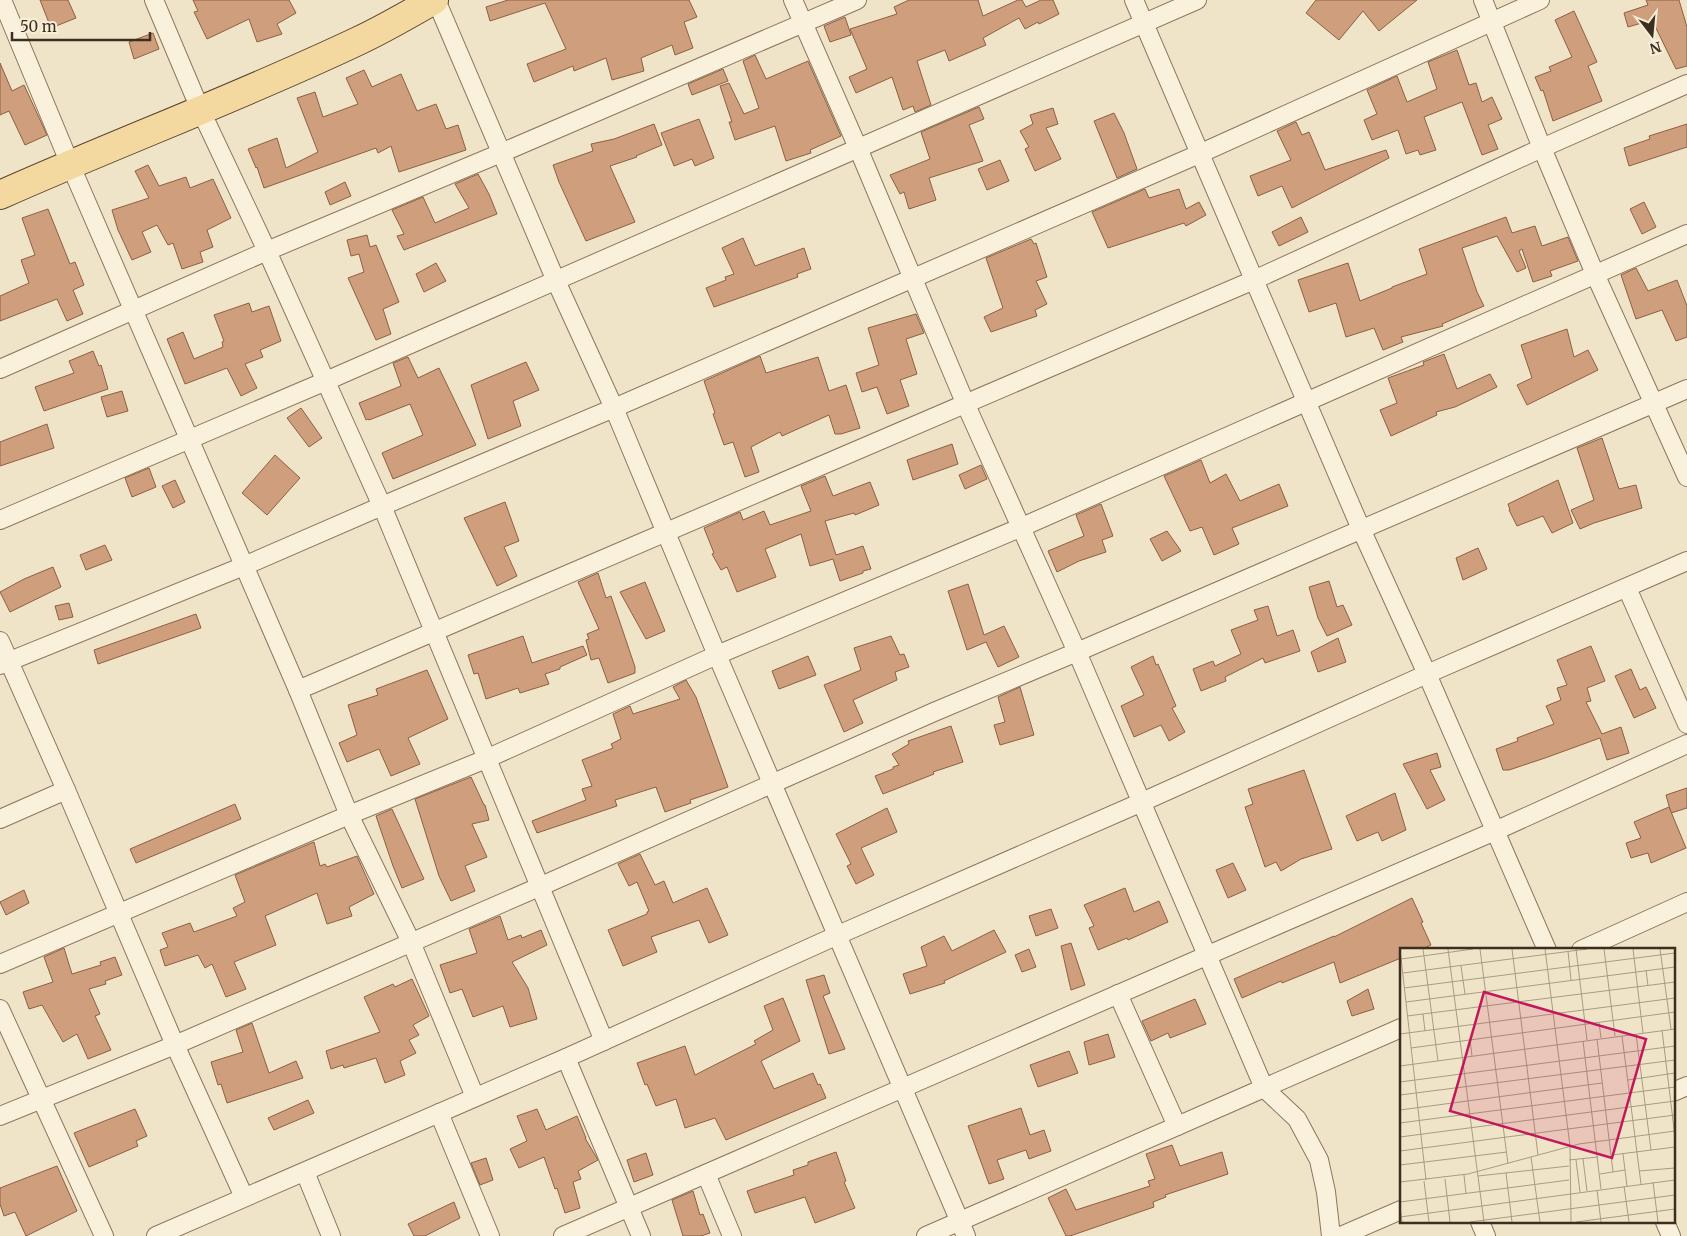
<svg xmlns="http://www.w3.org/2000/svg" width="1687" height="1236" font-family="Merriweather,serif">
  <rect width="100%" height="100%" fill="#f0e4c8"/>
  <g fill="#cf9f7d" stroke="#8d5f41">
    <path d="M40,0H68L76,18L51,28Z"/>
    <path d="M193,0H289L296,13L277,24L282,34L257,42L249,19L207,39L194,12L198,11Z"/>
    <path d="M508,0H689L697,17L684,22L693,48L675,55L672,45L641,58L644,71L612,80L606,58L574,71L573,66L534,82L527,64L566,49L545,3L490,21L486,7Z"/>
    <path d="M909,0H978L983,16L1018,0H1022L1026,7L1041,0H1053L1059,14L1039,24L1038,22L1025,29L1019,18L983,38L986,45L949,61L945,50L917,61L931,105L915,112L913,106L903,110L892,77L856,93L849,77L867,69L850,29L897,14L894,7Z"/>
    <path d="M1316,0H1417L1379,31L1363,11L1339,40L1306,13Z"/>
    <path d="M1646,0H1679L1687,27V66L1676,69L1652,20L1628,27L1624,13L1648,5Z"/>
    <path d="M1574,11L1597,62L1588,66L1602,101L1553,121L1543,90L1541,91L1535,77L1551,71L1549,67L1572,57L1555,20Z"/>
    <path d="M845,17L851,35L830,42L824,26Z"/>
    <path d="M153,33L159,49L134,59L129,42Z"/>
    <path d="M1457,50L1469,85L1476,83L1482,102L1492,97L1502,119L1488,125L1498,149L1482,155L1462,102L1424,117L1436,150L1420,155L1418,150L1406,154L1398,130L1372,140L1364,120L1377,114L1367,90L1397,76L1407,102L1437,89L1428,62Z"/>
    <path d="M755,55L766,79L808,61L841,136L810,150L811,153L786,161L775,126L735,140L729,122H732L720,86L729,83L744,114L759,108L743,61Z"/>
    <path d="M0,63L12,91L24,85L47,135L25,145L9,111L0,115Z"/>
    <path d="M723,69L728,81L692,95L688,84Z"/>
    <path d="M364,70L372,87L401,74L417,111L436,104L446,129L458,125L466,150L399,172L391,146L378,153L376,148L264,188L257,167L256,168L248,149L277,138L286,168L318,152L297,98L315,92L323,117L358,104L346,78Z"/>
    <path d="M979,107L984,119L969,125L983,161L929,178L936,200L909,209L904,192L900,194L890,175L930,159L921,132Z"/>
    <path d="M1053,108L1058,124L1046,128L1061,159L1035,171L1025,149L1029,147L1020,131L1033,124L1030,115Z"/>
    <path d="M1114,113L1124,133L1137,169L1117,178L1094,121Z"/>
    <path d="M699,119L714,158L695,166L692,159L674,166L661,133Z"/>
    <path d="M1296,122L1302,135L1309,132L1325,170L1386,150L1389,158L1292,208L1282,186L1258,196L1250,176L1291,160L1277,131Z"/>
    <path d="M654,124L662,145L636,156L637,157L610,166L635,222L586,241L559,182L553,165L593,151L591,144L614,139Z"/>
    <path d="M1687,124V147L1629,166L1624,148L1650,139L1649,136Z"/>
    <path d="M1000,160L1009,181L987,190L978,169Z"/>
    <path d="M148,165L159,186L186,177L190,188L213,179L231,218L207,230L213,247L200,252L203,262L182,269L173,243L168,245L157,225L142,232L151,252L132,260L118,230L112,210L149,198L135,171Z"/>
    <path d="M478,174L489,194L497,214L404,250L397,236L404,234L392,210L423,197L435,223L469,208L455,184Z"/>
    <path d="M345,182L351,196L330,205L325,192Z"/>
    <path d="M1145,189L1149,198L1179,189L1186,209L1199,202L1206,215L1186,226L1184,223L1108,248L1092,212Z"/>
    <path d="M1644,202L1656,227L1642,234L1630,209Z"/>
    <path d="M48,209L70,264L75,262L84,285L73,290L83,314L67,321L57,299L0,321V296L29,283L21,260L35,255L22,218Z"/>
    <path d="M1301,217L1308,232L1279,246L1272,232Z"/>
    <path d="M1506,217L1512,233L1535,226L1542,246L1568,237L1578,261L1550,271L1552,276L1533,282L1522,249L1519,251L1526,268L1517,272L1497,236L1462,248L1477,292L1484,306L1442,324L1443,326L1401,337L1403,342L1383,350L1374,328L1346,337L1336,303L1309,312L1298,280L1348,263L1360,301L1392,288V287L1427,274L1419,249Z"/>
    <path d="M367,235L370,247L376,245L399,302L383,309L391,334L376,340L348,278L364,272L359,254L351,256L347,240Z"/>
    <path d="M743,238L755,266L804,248L811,269L797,274L798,277L714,307L706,288L726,280L725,277L734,274L722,248Z"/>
    <path d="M1031,239L1034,244L1036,243L1047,277L1036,281L1047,304L1035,310L1037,316L991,332L984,317L1003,308L986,258Z"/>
    <path d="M436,263L446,281L424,292L416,274Z"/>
    <path d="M1636,268L1648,291L1677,280L1687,306V337L1676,341L1662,310L1636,319L1621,275Z"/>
    <path d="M249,303L252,312L269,306L281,341L260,350L263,357L245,364L257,388L241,396L227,368L185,384L167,339L183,332L194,359L223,347L222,342L224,341L214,315Z"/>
    <path d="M916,314L924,333L906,339L917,374L900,380L909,406L887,414L877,387L862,392L856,373L879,365L868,328Z"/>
    <path d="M1567,329L1574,357L1588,350L1598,370L1527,405L1517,385L1532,378L1521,345Z"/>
    <path d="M93,351L99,366L101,365L108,389L44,411L35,387L74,373L69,361Z"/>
    <path d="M1444,354L1457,389L1490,374L1497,387L1455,407L1436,412L1437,415L1391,436L1380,410L1397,403L1388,378L1424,365L1423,362Z"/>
    <path d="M760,356L766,373L818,357L829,391L846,385L860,428L841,434H835L829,415L782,436L780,432L751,447L759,472L745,477L733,442L724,445L713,414L715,413L704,381Z"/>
    <path d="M408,357L418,378L439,368L476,445L393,479L382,453L423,435L410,404L369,420L368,419L366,420L359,403L401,386L393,363Z"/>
    <path d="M526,362L539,390L513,401L521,426L488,439L471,385Z"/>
    <path d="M122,391L128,411L107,417L101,397Z"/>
    <path d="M301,408L322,438L309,447L287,418Z"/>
    <path d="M47,424L54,448L0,466V442Z"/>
    <path d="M1602,438L1619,489L1636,485L1642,508L1594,523L1580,529L1571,510L1594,500L1577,448Z"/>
    <path d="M952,444L958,464L913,480L907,460Z"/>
    <path d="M275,455L300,478L267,515L242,493Z"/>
    <path d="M1201,460L1210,483L1226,474L1240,501L1279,484L1288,506L1232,528L1239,544L1214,555L1202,527L1190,531L1164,476Z"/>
    <path d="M981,465L987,479L965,489L959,475Z"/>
    <path d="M149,468L156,487L132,497L125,478Z"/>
    <path d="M825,476L833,496L870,482L879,505L855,515L854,513L825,521L836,555L863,546L871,569L863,571V573L840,581L833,559L810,566L801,534L765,549L776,577L737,592L727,567L721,570L712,554L714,553L704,528L740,512L743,520L764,511L770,525L811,511L801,486Z"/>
    <path d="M175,480L185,502L173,508L162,486Z"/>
    <path d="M1558,480L1573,523L1552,533L1543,516L1517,526L1509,510H1510L1508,504Z"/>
    <path d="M505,502L519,541L504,547L517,576L497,586L464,518Z"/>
    <path d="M1101,504L1113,536L1102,540L1106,552L1079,561L1057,572L1048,551L1084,536L1076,515Z"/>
    <path d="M1167,531L1181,551L1162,561L1150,539Z"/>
    <path d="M105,545L112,560L86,570L80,555Z"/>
    <path d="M1478,548L1487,569L1463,580L1456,558Z"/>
    <path d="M53,567L61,587L10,612L0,592L24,579Z"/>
    <path d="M598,573L606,598L611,596L635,667V673L608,683L599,658L591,660L586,640L589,639L587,634L599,629L578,582Z"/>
    <path d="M1329,581L1337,607L1343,605L1352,625L1327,636L1318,618L1309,587Z"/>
    <path d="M645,582L665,631L646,639L620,592Z"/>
    <path d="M968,584L984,635L1004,626L1019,657L998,667L986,642L967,650L948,591Z"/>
    <path d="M69,603L73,617L59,620L55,606Z"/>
    <path d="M1268,606L1277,636L1293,630L1300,651L1265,663L1263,658L1225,677L1226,681L1201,691L1193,669L1213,661L1215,666L1241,654L1231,630L1258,620L1254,610Z"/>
    <path d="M196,614L201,628L98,664L94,650Z"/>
    <path d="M523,636L532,663L583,646L587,655L560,667V669L545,674L549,684L520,693L518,688L486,699L478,673L474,674L468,655Z"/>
    <path d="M891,636L900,655L904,654L909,667L895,672L897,680L853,700L863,723L844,732L824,685L861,670L854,648Z"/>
    <path d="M1338,638L1346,662L1318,672L1311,652Z"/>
    <path d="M1591,646L1605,681L1587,688L1591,701L1586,702L1602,734L1621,727L1629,753L1607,760L1600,738L1545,758L1509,770H1503L1496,749L1518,741L1517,738L1554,724L1546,706L1561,700L1557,688L1567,685L1557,660Z"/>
    <path d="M808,656L816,675L779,689L772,671Z"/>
    <path d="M1153,656L1156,665L1158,664L1176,706L1172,708L1185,732L1169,741L1161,725L1134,737L1121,706L1144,695L1131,667Z"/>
    <path d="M1631,669L1640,690L1646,687L1656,708L1634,718L1615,676Z"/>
    <path d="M427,670L448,719L408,738L420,764L391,776L379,749L347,762L339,743L357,735L348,705L378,695L376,689Z"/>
    <path d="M686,680L696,697L728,787L690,800L691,803L665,812L656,787L615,800L617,806L537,833L532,821L586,800L582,789L592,786L582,760L613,748L611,744L621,739L613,714L630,706L633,714L680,699L673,687Z"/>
    <path d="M1020,687L1034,735L1000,745L994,725L1005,722L998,697Z"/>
    <path d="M951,726L963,762L933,772L934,774L883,794L875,776L893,769V767L899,765L892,754L909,744L908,741Z"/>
    <path d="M1437,753L1441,767L1430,770L1445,800L1427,809L1403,764Z"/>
    <path d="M1304,770L1332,849L1301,859L1281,871L1276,862L1265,867L1245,807L1253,804L1248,789Z"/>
    <path d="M471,777L484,805H485L489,820L472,824L487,857L465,866L475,891L451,901L439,876L415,799Z"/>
    <path d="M1687,788V808L1671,813L1666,795Z"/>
    <path d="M1395,793L1406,830L1382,841L1378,832L1357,841L1346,816Z"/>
    <path d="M235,804L241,819L136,863L130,849Z"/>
    <path d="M1669,807L1686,848L1651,863L1648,853L1631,858L1626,843L1641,838L1634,822Z"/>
    <path d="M887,808L897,832L861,848L874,875L856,884L847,866L851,864L836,834Z"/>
    <path d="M392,809L424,879L402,888L393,866L376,816Z"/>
    <path d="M314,842L320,866L325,864L327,867L357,856L374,894L349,907L352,916L327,924L317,893L265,916L276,945L234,962L246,989L226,997L212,964L205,968L198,955L165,966L160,950L168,947L162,933L190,923L194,932L237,916L233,908L245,902L235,875Z"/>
    <path d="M640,854L655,885L664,881L673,903L707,888L728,935L709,943L699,920L651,937L657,952L623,966L608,930L647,914V912L649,911L637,882L629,886L618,864Z"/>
    <path d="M1233,863L1246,890L1228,898L1216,870Z"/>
    <path d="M1125,888L1134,912L1159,901L1168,922L1128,940L1127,938L1098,950L1089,928L1094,926L1084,905Z"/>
    <path d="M24,890L29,903L6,915L0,902Z"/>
    <path d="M1412,898L1423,922L1421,923L1431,945L1420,950H1401V958L1340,983L1334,962L1282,983L1281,981L1242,998L1234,979L1334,936V937Z"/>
    <path d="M1051,909L1058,928L1036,936L1029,916Z"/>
    <path d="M500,916L508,940L521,935L522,938L541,930L547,945L512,962L528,988L537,1019L510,1027L503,1006L473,1017L462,989L450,993L440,965L477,953L469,929Z"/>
    <path d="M994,930L1006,952L944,981L945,983L910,994L903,974L927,966L921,947L944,936L952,951Z"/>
    <path d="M1071,943L1085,985L1071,990L1061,946Z"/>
    <path d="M64,948L72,974L101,965L100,962L115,957L122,975L105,981L106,984L89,989L100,1014L95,1016L111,1050L88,1059L77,1034L63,1042L42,1005L29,1009L23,992L53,982L44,957Z"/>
    <path d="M1029,949L1036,967L1022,972L1015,955Z"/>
    <path d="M824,975L830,993L823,996L845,1049L829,1054L806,980Z"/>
    <path d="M412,979L429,1016L413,1025L419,1035L409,1040L416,1053L400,1061L405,1075L385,1083L376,1058L344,1068L343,1065L331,1069L326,1051L380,1032L364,997L393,984L395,987Z"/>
    <path d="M1368,989L1374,1009L1352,1016L1347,1001Z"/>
    <path d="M783,998L800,1041L761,1061L774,1089L813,1073L818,1085L820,1084L826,1098L726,1140L715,1118L685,1128L676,1099L656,1106L647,1084L645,1085L637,1063L685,1046L695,1075L756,1044L754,1041L773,1030L764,1006Z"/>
    <path d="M1195,999L1206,1024L1170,1038L1168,1033L1151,1041L1142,1021Z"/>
    <path d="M252,1023L269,1073L296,1061L303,1078L227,1103L221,1084L218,1085L211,1062L243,1052L236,1030Z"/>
    <path d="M1108,1034L1115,1057L1089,1065L1084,1042Z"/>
    <path d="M1069,1051L1078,1073L1038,1087L1030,1065Z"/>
    <path d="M308,1100L314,1113L274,1130L268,1118Z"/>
    <path d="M1021,1108L1030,1135L1044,1130L1051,1151L1029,1159L1026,1150L997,1160L1004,1179L989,1184L968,1126Z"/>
    <path d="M135,1109L147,1136L136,1141L138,1146L89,1167L74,1133Z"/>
    <path d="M537,1109L546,1130L577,1116L586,1138H585L598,1160L578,1171L581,1179L573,1182L580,1208L565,1213L557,1188L555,1189L544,1157L519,1168L510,1149L527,1141L517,1116Z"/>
    <path d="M1172,1145L1180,1166L1222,1152L1228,1174L1165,1195L1166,1197L1153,1202L1154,1207L1070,1236H1066L1048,1198L1066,1189L1076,1210L1150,1186L1148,1181L1155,1179L1146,1154Z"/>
    <path d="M836,1152L846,1181L844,1182L855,1208L815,1223L805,1197L755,1213L747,1191L794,1175L793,1170L808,1165V1162Z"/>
    <path d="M646,1153L653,1175L634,1182L627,1160Z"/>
    <path d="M486,1158L493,1180L480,1185L471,1163Z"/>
    <path d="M57,1166L77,1211L26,1236L15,1212L4,1216L0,1204V1188Z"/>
    <path d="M693,1191L700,1215L703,1214L710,1233L701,1236H683L672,1200Z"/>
    <path d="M454,1202L460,1218L425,1236H414L408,1224Z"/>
  </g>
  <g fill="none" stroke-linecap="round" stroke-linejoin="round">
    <defs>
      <g id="street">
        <path d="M2,0L70,164L298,690L349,815L411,942L475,1097"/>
        <path d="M154,0L200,109L267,251L382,506L604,1041"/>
        <path d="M436,0L556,281L614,408L717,655L966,1236"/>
        <path d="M793,0L858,148L966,405L1077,652L1264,1088L1297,1119L1319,1160L1326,1192L1331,1236"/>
        <path d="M1134,0L1361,529L1427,674L1547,950"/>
        <path d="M1483,0L1542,148L1595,274L1687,477"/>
        <path d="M0,369L267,251L501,153L857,0"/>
        <path d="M0,520L326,381L1197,0"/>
        <path d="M1627,588L1687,724"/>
        <path d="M0,641L66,790L175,1045L244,1197"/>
        <path d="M0,665L244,566L382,506L614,408L1199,154L1540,0"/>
        <path d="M298,690L1254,280L1542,148L1687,84"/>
        <path d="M0,819L66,790"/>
        <path d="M1581,950L1687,902"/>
        <path d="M0,964L349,815L486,759L717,655L1022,527L1687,234"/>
        <path d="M1118,994L1177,1126"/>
        <path d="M0,1009L104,1236"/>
        <path d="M566,1058L641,1236"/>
        <path d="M1673,1092L1687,1086"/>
        <path d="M439,1113L490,1236"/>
        <path d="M0,1116L175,1045L539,887L934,712L1077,652L1687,389"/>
        <path d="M305,1172L331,1236"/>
        <path d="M706,1174L732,1236"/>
        <path d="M1480,1222L1486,1236"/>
        <path d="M1665,1222L1671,1236"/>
        <path d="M156,1236L566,1058L838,935L1142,802L1427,674L1687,561"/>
        <path d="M563,1236L1206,956L1495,831L1687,744"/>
        <path d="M926,1236L1401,1028"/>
        <path d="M1341,1236L1401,1210"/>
      </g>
      <path id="primary" d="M0,195C119,142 240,97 358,41C384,29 409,14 434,0"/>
    </defs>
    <use href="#street" stroke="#8d765c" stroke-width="20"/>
    <use href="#primary" stroke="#5b4430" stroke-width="30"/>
    <use href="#street" stroke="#faf1dc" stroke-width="18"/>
    <use href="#primary" stroke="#f3d9a0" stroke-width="28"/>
  </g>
  <g transform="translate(1400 948)">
    <rect width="275" height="275" fill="#f0e4c8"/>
    <path fill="none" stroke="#a89b85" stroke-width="1" d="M0,1L26,232M23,1L38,113M48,1L84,274M80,1L108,216M112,1L138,207M145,1L170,198L171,274M176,1L187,92M204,1L215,88M233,1L243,85M260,1L271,81M168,3L171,32M1,11L73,1M61,18L65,46M246,22L248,38M3,25L187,1M4,40L275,5M6,54L275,19M23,66L25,83M7,68L275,34M199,74L201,90M262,82L275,189M0,86L275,50M236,86L251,202M222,88L241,236M197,91L213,224M70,92L72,108M183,93L201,241M11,100L275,64M0,118L275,81M228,132L275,125M0,134L275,98M0,147L275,112M0,162L202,135M0,175L275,139M0,189L275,153M0,203L275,167M223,206L227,238M212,207L275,199M131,209L140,274M183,211L187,243M169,212L198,209M176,212L180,244M0,217L107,204M239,223L275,220M106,225L112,274M200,226L225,222M64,227L66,246M78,228L169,218M45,231L50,274M24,233L29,274M0,234L68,226L179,196L275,183M253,234L258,274M224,238L229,274M197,242L201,274M0,254L169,232M0,258L2,274M0,269L275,232M70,274L275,247M176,274L275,261"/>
    <path fill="#c2185b" fill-opacity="0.15" stroke="#c2185b" stroke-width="2.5" d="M84,44L246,91L212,210L50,163Z"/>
    <rect width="275" height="275" fill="none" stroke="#3d2e20" stroke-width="2.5"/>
  </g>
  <g transform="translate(1652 35) rotate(164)" stroke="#f7eed8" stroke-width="4" paint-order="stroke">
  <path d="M0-4L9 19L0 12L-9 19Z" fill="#3d2e20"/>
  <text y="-8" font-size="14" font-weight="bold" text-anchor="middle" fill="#3d2e20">N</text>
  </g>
  <path d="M12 32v8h138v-8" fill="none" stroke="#3d2e20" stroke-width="2.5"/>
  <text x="20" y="32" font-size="15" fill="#3d2e20" stroke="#f7eed8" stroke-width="4" paint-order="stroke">50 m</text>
</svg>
